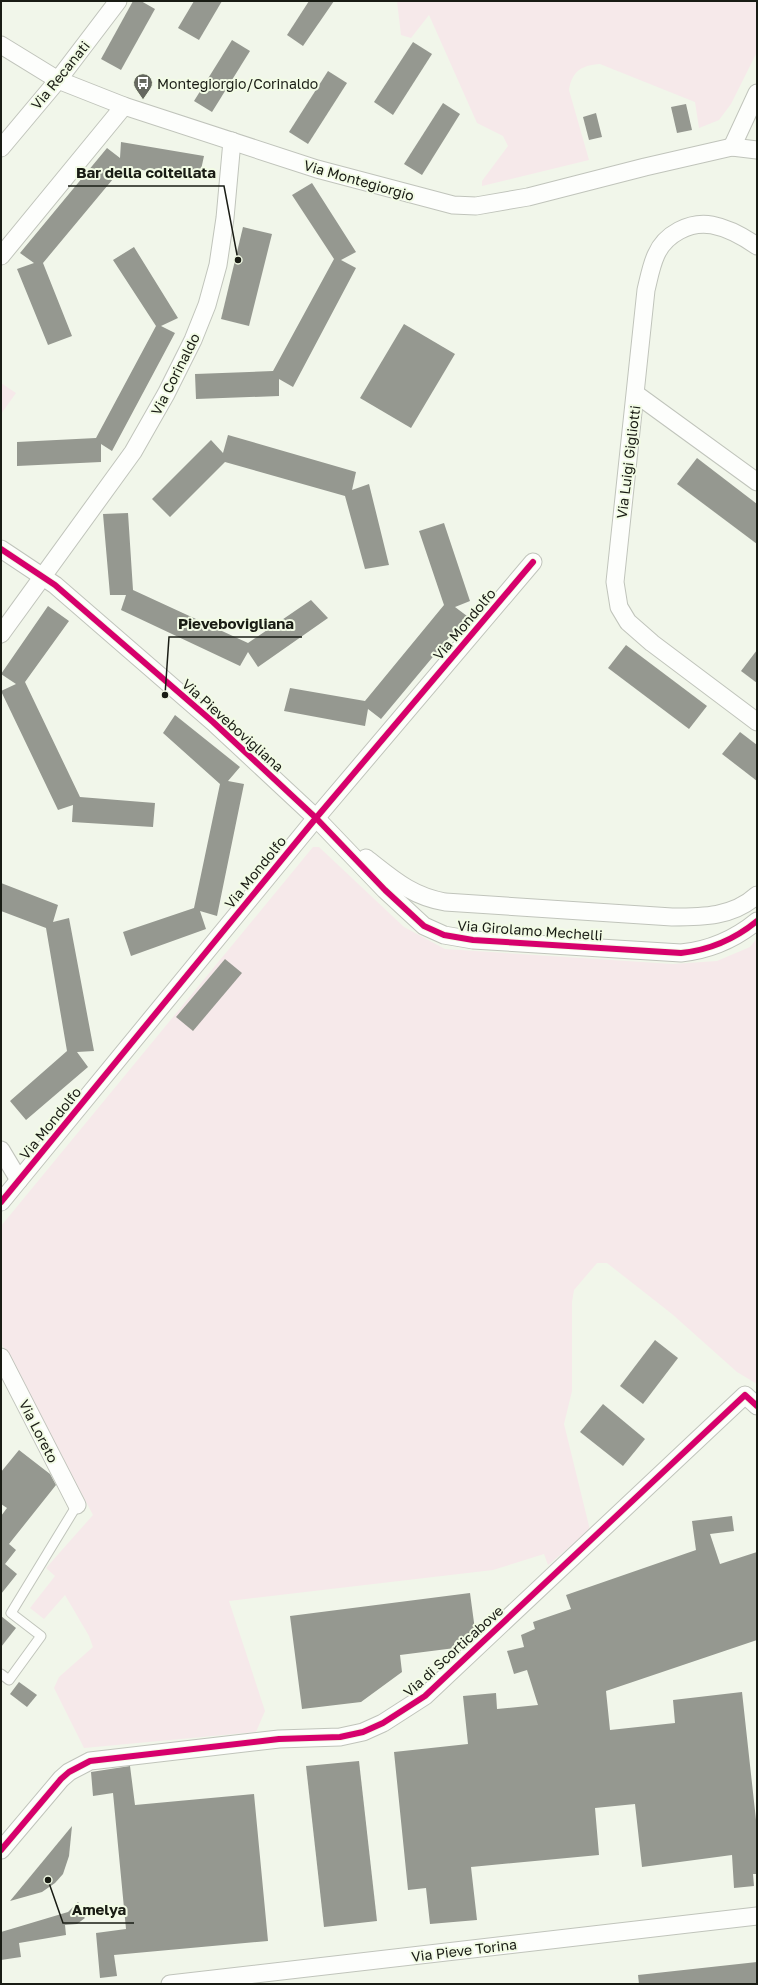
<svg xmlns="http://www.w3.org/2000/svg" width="758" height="1985" font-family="'Golos Text',sans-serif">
  <rect width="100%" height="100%" fill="#f1f6ea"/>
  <g fill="#f6e9ea">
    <path d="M397,1H757V52L731,104L719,120L699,128L695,102L600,64C582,65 572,71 569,90L589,160L482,186V181L508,146L503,136L477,123L429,15L411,38L401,35Z"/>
    <path d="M1,383L16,393L1,414Z"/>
    <path d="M313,847H319L404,927L445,949L673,964L717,961L750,947L757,938V1384L737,1372L672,1314L607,1263H597L574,1290L572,1302V1391L564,1424L590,1530L548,1565L544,1554L493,1570L229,1601L265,1711L256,1732L84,1748L54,1688L59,1677L93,1647L89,1636L65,1595L44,1619L30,1608L55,1576L46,1568L93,1515L1,1343V1226Z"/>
  </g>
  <g fill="#959890">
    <path d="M133,1H141L155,9L121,70L101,59Z"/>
    <path d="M194,1H222L199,40L178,28Z"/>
    <path d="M309,1H334L303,46L287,35Z"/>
    <path d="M232,40L250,51L212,112L194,101Z"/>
    <path d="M413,42L432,54L393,115L374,102Z"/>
    <path d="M328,71L347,83L308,144L289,132Z"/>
    <path d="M443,103L460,114L422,175L404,164Z"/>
    <path d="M686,104L692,130L677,133L671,107Z"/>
    <path d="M596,113L602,137L589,140L583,117Z"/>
    <path d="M121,142L204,156L199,179L123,167L43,263L72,336L48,345L17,269L34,263L20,253L107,148L120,158Z"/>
    <path d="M312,183L356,252L341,260L356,268L293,387L279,379V396L196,399L195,374L273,371L334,259L292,195Z"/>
    <path d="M243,227L272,234L249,326L221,319Z"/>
    <path d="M134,247L178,318L161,326L175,333L112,451L101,444V462L17,466V442L96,438L156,326L113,260Z"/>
    <path d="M404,324L455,354L411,428L360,398Z"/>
    <path d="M228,435L356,472L352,490L369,484L389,565L365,569L345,496L225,462L170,517L152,499L211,440L223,453Z"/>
    <path d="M697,458L757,504V544L677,484Z"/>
    <path d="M128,513L133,590L248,643L311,600L328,618L258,667L248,652L240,666L121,610L126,595H110L103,514Z"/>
    <path d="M444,523L470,601L455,607L467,616L381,719L368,709L365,726L284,711L290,688L365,701L444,605L419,531Z"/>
    <path d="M48,606L69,621L25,682L80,797L155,803L153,827L72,822L73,805L58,810L1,691L16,684L1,674Z"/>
    <path d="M626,645L707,706L689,729L608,668Z"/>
    <path d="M757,650V683L741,671Z"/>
    <path d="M175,715L240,767L228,781L244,784L217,916L200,911L206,929L131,956L123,932L194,908L220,784L163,733Z"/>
    <path d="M740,732L757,745V781L722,754Z"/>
    <path d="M1,883L58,905L53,922L69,918L94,1051L77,1052L88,1067L26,1120L10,1101L67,1051L46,928L1,911Z"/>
    <path d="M225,959L242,973L193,1031L176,1017Z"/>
    <path d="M655,1340L678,1358L643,1404L620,1386Z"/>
    <path d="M603,1404L645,1439L623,1466L580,1432Z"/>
    <path d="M19,1450L50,1474L56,1485L9,1544L16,1550L5,1564L17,1574L1,1594V1516L7,1508L1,1504V1472Z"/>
    <path d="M732,1516L734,1531L710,1534L720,1564L757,1552V1640L606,1691L610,1730L675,1723L673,1700L742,1692L757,1829V1874H753L754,1886L734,1888L732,1855L642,1867L635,1804L595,1808L599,1855L471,1867L477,1920L430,1924L426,1888L408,1890L394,1752L468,1744L463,1696L496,1693L497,1709L538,1705L527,1670L514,1674L507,1651L524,1647L521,1635L535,1629L533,1622L571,1609L566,1595L696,1550L692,1521Z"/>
    <path d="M470,1593L475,1630L454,1643L455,1648L400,1655L402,1672L361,1702L302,1709L290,1616Z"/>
    <path d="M1,1616L16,1628L1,1647Z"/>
    <path d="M19,1682L37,1695L27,1707L10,1694Z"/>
    <path d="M359,1761L377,1921L324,1927L306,1766Z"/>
    <path d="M130,1766L135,1805L254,1794L268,1941L114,1955L117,1976L100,1978L96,1933L126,1929L113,1793L93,1796L91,1772Z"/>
    <path d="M72,1826L69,1856L63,1874L55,1883L42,1892L10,1901Z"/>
    <path d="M78,1902L86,1914L83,1916L85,1918L77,1924L65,1925L66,1935L19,1943L21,1957L1,1960V1932L68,1912Z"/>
    <path d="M757,1962V1984H639L638,1975Z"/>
  </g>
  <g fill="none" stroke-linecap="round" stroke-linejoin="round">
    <defs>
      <path id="service" d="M1,1674L9,1680L41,1636L11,1613L77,1505"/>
      <g id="minor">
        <path d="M1,45L58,80L124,106L317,169L453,205L476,206L528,197L645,167L732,147L757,150"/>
        <path d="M732,147L757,93"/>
        <path d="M1,148L58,80L118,1"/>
        <path d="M757,246C744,237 728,228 712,225C690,221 665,234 656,255C651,266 649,278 646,290L615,582L619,607L628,622L652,643L757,722"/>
        <path d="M1,256L124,106"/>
        <path d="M636,394L757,482"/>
        <path d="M1,549L55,585L213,722L316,818L385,890L424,926L444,935L473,940L681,953C710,950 735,939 757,921"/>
        <path d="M1,634L133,452L166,394L193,340L207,305L218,265L225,218L232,141"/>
        <path d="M366,858C393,879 411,896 445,902L672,917C703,917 733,917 757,895"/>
        <path d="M1,1150L19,1180"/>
        <path d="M1,1202L316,818L533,562"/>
        <path d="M1,1357L77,1505"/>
        <path d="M1,1850L61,1779L69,1772L90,1761L279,1739L340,1737L363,1732L383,1723L425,1696L745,1395L757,1406"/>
        <path d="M170,1984L757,1916"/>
      </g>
    </defs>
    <use href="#service" stroke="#c0c4bb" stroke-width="11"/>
    <use href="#minor" stroke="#c0c4bb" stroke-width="19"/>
    <use href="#service" stroke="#fdfefc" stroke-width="9"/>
    <use href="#minor" stroke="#fdfefc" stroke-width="17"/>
    <defs>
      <g id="cycleway">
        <path d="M1,549L55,585L213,722L316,818L385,890L424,926L444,935L473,940L681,953C710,950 735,939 757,921"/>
        <path d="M1,1202L316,818L533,562"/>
        <path d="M1,1850L61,1779L69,1772L90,1761L279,1739L340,1737L363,1732L383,1723L425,1696L745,1395L757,1406"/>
      </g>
    </defs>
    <use href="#cycleway" stroke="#f2fbe5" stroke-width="8"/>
    <use href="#cycleway" stroke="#d6006c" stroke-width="6"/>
  </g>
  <defs>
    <symbol id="bus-pin" viewBox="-11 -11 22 30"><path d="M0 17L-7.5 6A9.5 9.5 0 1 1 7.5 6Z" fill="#65685f" stroke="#f2fbe5"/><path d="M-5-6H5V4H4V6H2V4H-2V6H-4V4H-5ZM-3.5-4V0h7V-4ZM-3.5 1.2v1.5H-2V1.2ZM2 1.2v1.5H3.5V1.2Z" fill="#fff"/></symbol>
  </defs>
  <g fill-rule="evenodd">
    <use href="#bus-pin" x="132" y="72" width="22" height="30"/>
  </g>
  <g text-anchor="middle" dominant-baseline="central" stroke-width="4" stroke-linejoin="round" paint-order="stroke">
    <g font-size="14" fill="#191c14" stroke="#f2fbe5">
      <text transform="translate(60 75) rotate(-51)">Via Recanati</text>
      <text transform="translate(359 180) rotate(16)">Via Montegiorgio</text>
      <text transform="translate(175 374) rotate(-63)">Via Corinaldo</text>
      <text transform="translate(628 462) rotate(-83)">Via Luigi Gigliotti</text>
      <text transform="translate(464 624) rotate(-50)">Via Mondolfo</text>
      <text transform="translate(233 725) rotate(42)">Via Pievebovigliana</text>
      <text transform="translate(255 872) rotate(-51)">Via Mondolfo</text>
      <text transform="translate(530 930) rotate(4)">Via Girolamo Mechelli</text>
      <text transform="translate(50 1123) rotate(-51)">Via Mondolfo</text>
      <text transform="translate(39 1431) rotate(63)">Via Loreto</text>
      <text transform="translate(453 1651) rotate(-42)">Via di Scorticabove</text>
      <text transform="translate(464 1950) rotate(-7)">Via Pieve Torina</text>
    </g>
    <g font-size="14" fill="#191c14" stroke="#f2fbe5" text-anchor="start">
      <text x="157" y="83">Montegiorgio/Corinaldo</text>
    </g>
  </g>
  <path fill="none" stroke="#191c14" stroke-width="1.5" d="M238 260L224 186H68M165 695L169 637H302M48 1880L63 1923H134"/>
  <g fill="#191c14" stroke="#f2fbe5" stroke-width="1.5">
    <circle cx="238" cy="260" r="4"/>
    <circle cx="165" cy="695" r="4"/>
    <circle cx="48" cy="1880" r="4"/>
  </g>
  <g font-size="15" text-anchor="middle" font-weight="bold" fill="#191c14" stroke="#f2fbe5" stroke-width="4" stroke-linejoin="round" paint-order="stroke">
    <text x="146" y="178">Bar della coltellata</text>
    <text x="236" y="629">Pievebovigliana</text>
    <text x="99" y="1915">Amelya</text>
  </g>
  <rect width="758" height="1985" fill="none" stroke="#191c14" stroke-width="4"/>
</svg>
